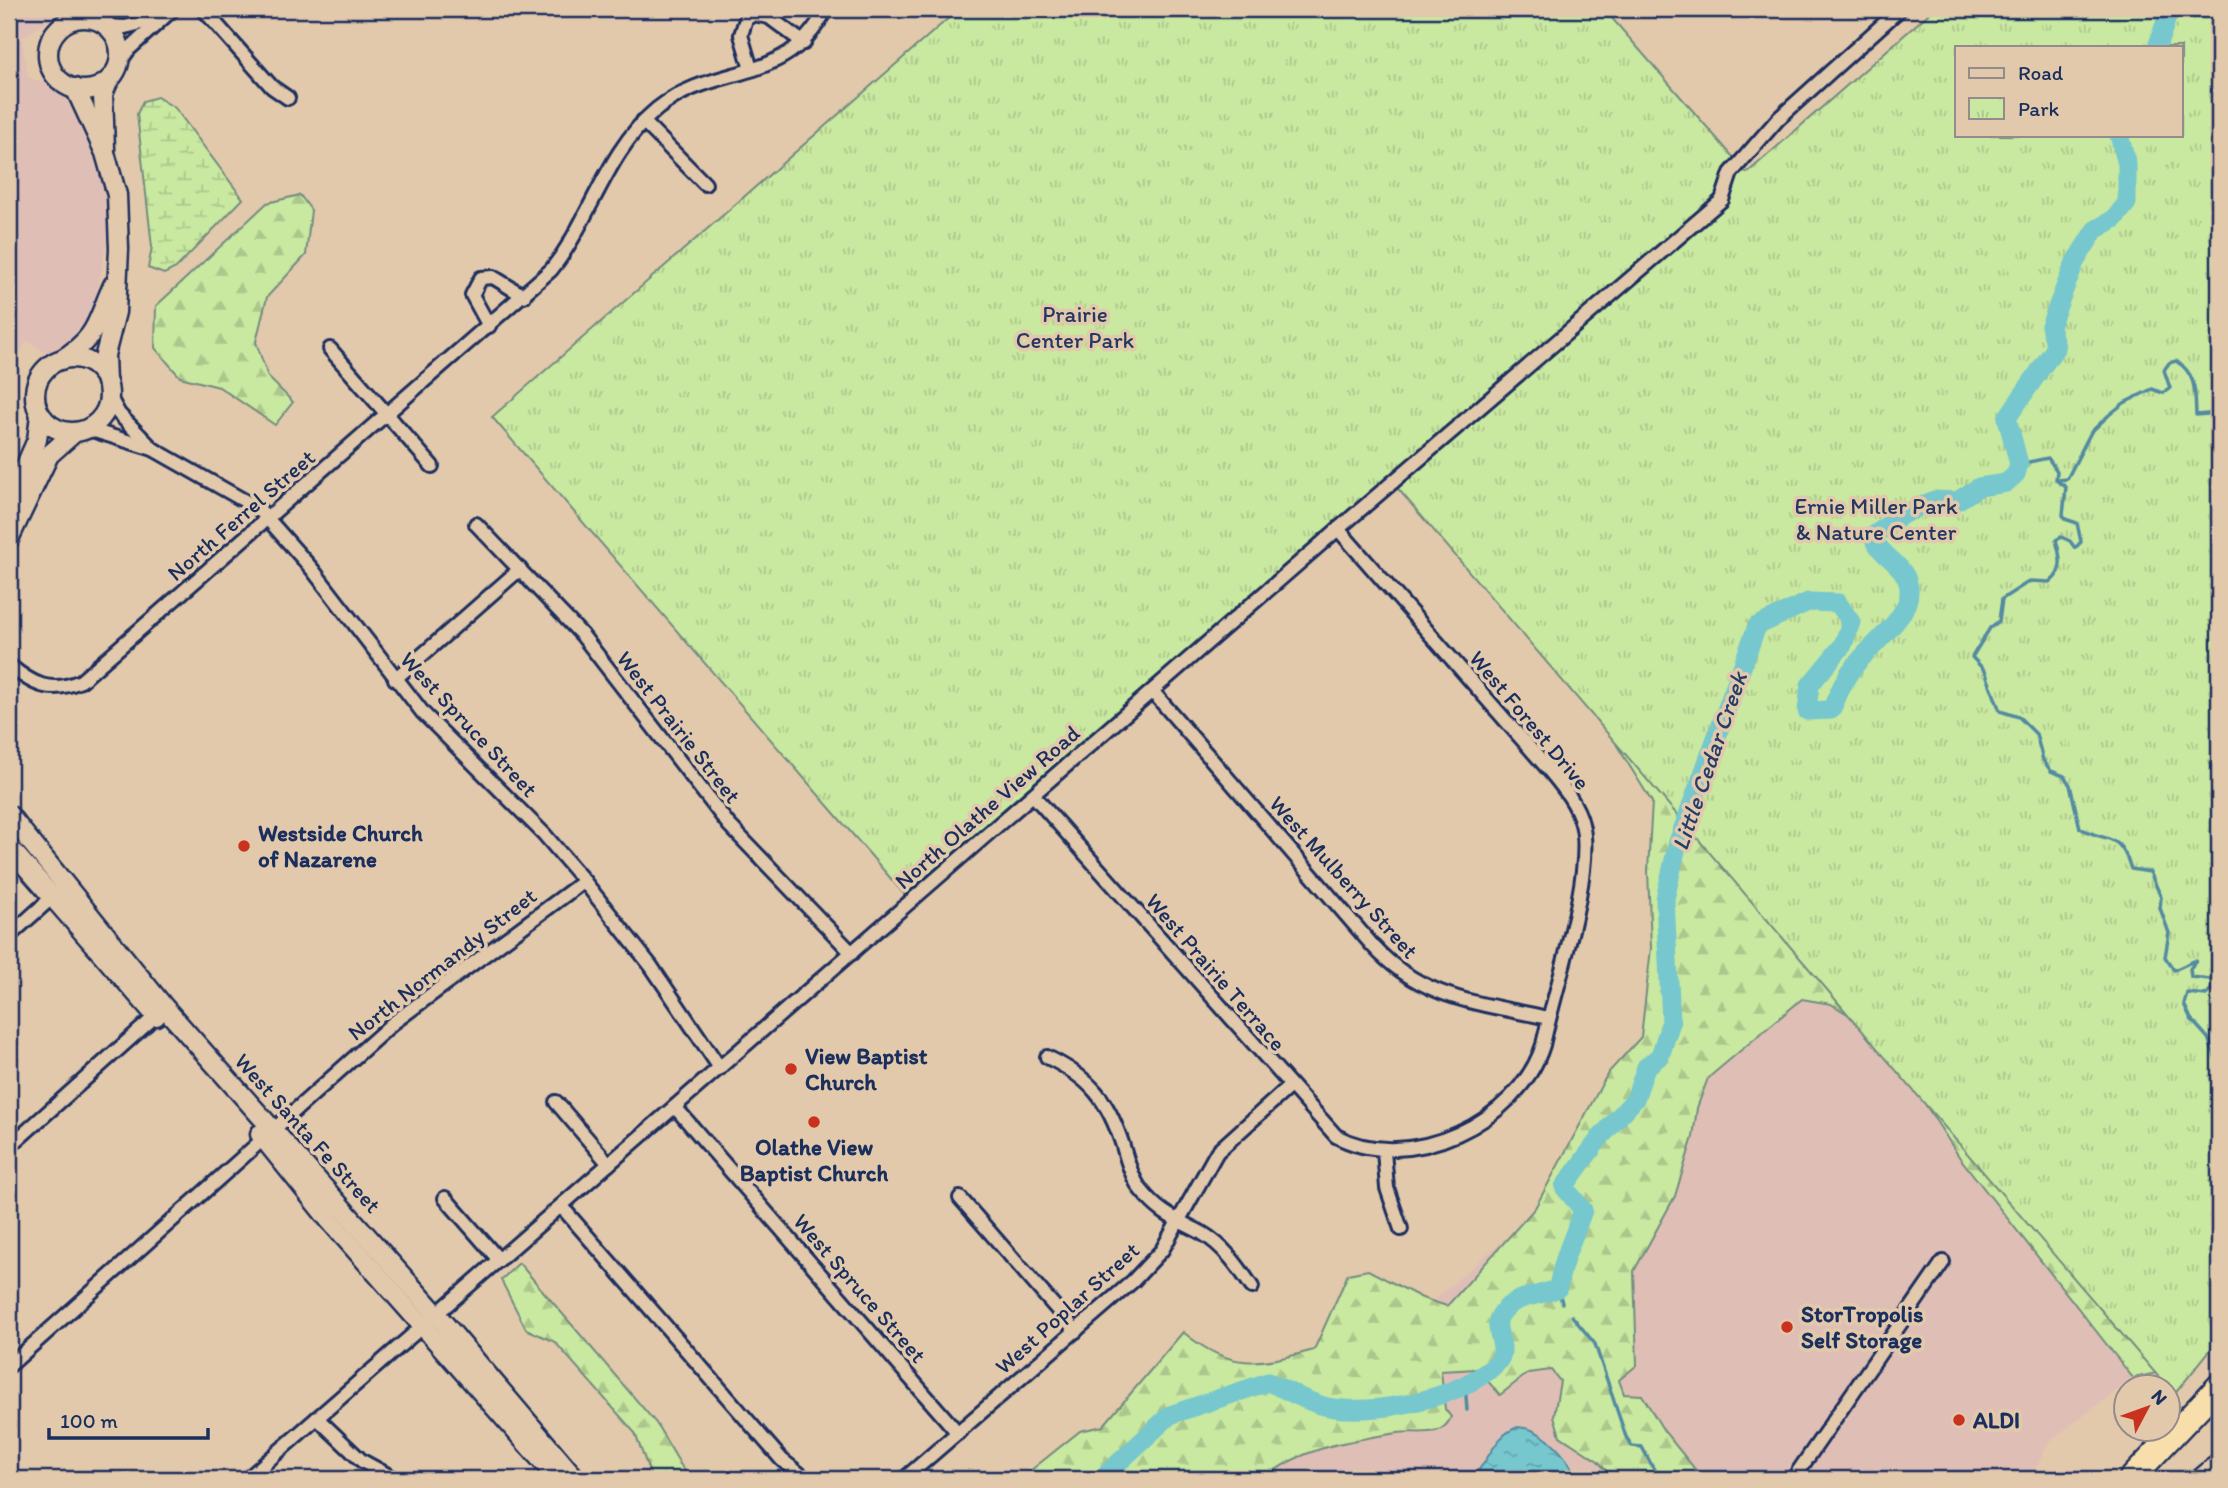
<svg xmlns="http://www.w3.org/2000/svg" width="2228" height="1488" font-family="Itim,sans-serif">
  <defs>
    <pattern id="forest-firs" width="22" height="20" patternUnits="userSpaceOnUse" patternTransform="scale(1.75)"><rect width="22" height="20" fill="#c9e8a0"/><path d="M5 1l3.5 6h-7zM16 11l3.5 6h-7z" fill="#acc78c"/></pattern>
    <pattern id="wetland-marsh" width="20" height="14" patternUnits="userSpaceOnUse" patternTransform="scale(1.75)"><rect width="20" height="14" fill="#c9e8a0"/><path d="M1 5h8M5 5V1M11 12h8M15 12V8" fill="none" stroke="#acc78c"/></pattern>
    <pattern id="park-tufts" width="24" height="20" patternUnits="userSpaceOnUse" patternTransform="scale(1.75)"><rect width="24" height="20" fill="#c9e8a0"/><path d="M3 7l-1-3M5 7V3M7 7l1-3M15 17l-1-3M17 17v-4M19 17l1-3" fill="none" stroke="#acc78c"/></pattern>
    <pattern id="water-ripples" width="26" height="14" patternUnits="userSpaceOnUse" patternTransform="scale(1.75)"><rect width="26" height="14" fill="#76c7ce"/><path d="M2 4q2-2 4 0t4 0M15 11q2-2 4 0t4 0" fill="none" stroke="#60a2aa"/></pattern>
  </defs>
  <rect width="100%" height="100%" fill="#e3c9ab"/>
  <filter id="ink" filterUnits="userSpaceOnUse"><feTurbulence type="fractalNoise" baseFrequency=".0143" numOctaves="2"/><feDisplacementMap in="SourceGraphic" scale="14" xChannelSelector="R" yChannelSelector="G"/><feConvolveMatrix kernelMatrix="1 2 1 2 8 2 1 2 1" color-interpolation-filters="sRGB"/></filter>
  <g filter="url(#ink)">
    <g fill="#dfbfb5">
      <path d="M9,9H57L53,17L22,39L28,77L53,85L74,105L102,183L110,221L99,286L87,326L76,340L46,354L28,341L9,370Z"/>
      <path d="M1813,973L2150,1365L2049,1442L2038,1465L2021,1479H1226Z"/>
    </g>
    <g fill="url(#forest-firs)" stroke="#728c7f" stroke-width="2" fill-rule="evenodd">
      <path d="M1937,9H2219V703L2157,1373L2133,1378L1960,1158L1879,1033L1831,1004L1802,999L1708,1078L1697,1108L1693,1137L1675,1196L1634,1271L1637,1365L1619,1380L1624,1394L1642,1395L1664,1431L1703,1479H1613L1598,1461L1560,1436L1554,1416L1560,1381L1551,1370L1528,1373L1500,1395L1477,1369L1441,1371L1445,1409L1451,1417C1448,1424 1444,1429 1436,1431C1424,1434 1410,1431 1398,1433C1353,1440 1299,1448 1264,1479H1020L1080,1431L1103,1426L1183,1332C1231,1371 1258,1365 1314,1350L1348,1274L1368,1270L1422,1298L1447,1306L1535,1208L1608,1073L1641,1037L1651,948L1648,870L1652,802L1616,744ZM1957,47H2181V135H1957Z"/>
      <path d="M300,195L311,210L306,255L267,297L256,342L268,377L293,402L275,425L219,387L180,377L155,348L156,306L267,203Z"/>
      <path d="M519,1263L656,1423L689,1479H652L635,1433L555,1342L526,1329L501,1280Z"/>
    </g>
    <path fill="url(#wetland-marsh)" stroke="#728c7f" stroke-width="2" d="M157,97L175,108L243,199L176,268L164,274L148,268L152,247L137,114L143,101Z"/>
    <path fill="url(#park-tufts)" stroke="#728c7f" stroke-width="2" fill-rule="evenodd" d="M959,9H1604L1747,173L1934,9H2219V1339L2174,1395L1388,477L905,895L492,417ZM1957,47H2181V135H1957Z"/>
    <path fill="url(#water-ripples)" stroke="#528aa1" stroke-width="2" d="M1518,1427C1543,1428 1568,1456 1577,1479H1470C1490,1463 1492,1436 1518,1427Z"/>
    <g fill="none" stroke-linecap="round" stroke-linejoin="round">
      <g stroke="#528aa1" stroke-width="3.5">
        <path d="M2019,464L2048,458L2057,471L2056,480L2066,487L2063,515L2065,519L2077,523L2081,542L2075,548L2070,541L2061,537L2056,540C2060,555 2065,571 2050,582L2030,581L2002,599L1999,621L1990,628L1972,657L1985,671L2000,711L2019,717L2036,734L2043,760L2051,771L2064,776L2070,785L2080,828C2108,844 2119,830 2131,869L2150,872L2161,897L2160,908L2169,933L2165,957L2174,970L2196,960L2190,969L2191,977L2210,979L2214,986L2206,995L2187,993L2184,1004L2191,1019L2208,1038L2219,1067"/>
        <path d="M2058,480L2067,479L2091,432L2109,415L2124,403L2152,389L2163,393L2170,388L2164,370L2169,363L2176,361C2197,374 2195,392 2196,415L2219,413"/>
        <path d="M1558,1288L1562,1303"/>
        <path d="M1572,1316L1595,1344L1626,1437L1632,1446L1642,1447L1659,1479"/>
        <path d="M1465,1384L1467,1410"/>
      </g>
      <g stroke="#76c7ce" stroke-width="19">
        <path d="M2157,47L2170,9"/>
        <path d="M1101,1479L1170,1415L1268,1382C1287,1390 1308,1403 1328,1407C1374,1416 1462,1398 1496,1364C1512,1348 1490,1329 1501,1314C1515,1293 1539,1298 1558,1288C1562,1260 1574,1237 1583,1210L1564,1187L1599,1139L1635,1099L1646,1067L1660,1056L1671,1022L1665,899L1678,842L1757,626L1808,602L1838,603L1851,622L1843,645L1810,685L1807,711L1831,710C1837,698 1841,686 1848,675C1863,649 1912,620 1909,588C1906,563 1879,557 1873,536L1902,515L1934,500L1957,501L1979,487L2006,483L2016,474L2019,464L2007,418L2056,347L2050,326L2075,262L2095,230L2114,219L2127,203V164L2119,135"/>
      </g>
      <defs>
        <g id="street">
          <path d="M203,9L272,87L288,98"/>
          <path d="M107,26L125,27L158,19"/>
          <path d="M119,63L129,49L173,9"/>
          <path d="M751,69L741,35L746,19L753,14L769,17L804,43"/>
          <path d="M643,121L705,184"/>
          <path d="M489,326L472,295L481,278L493,277L524,296"/>
          <path d="M330,349L432,466"/>
          <path d="M109,396L119,414L153,449"/>
          <path d="M88,429L153,449L259,509L312,569L423,713L544,834L584,881L651,966L720,1068"/>
          <path d="M476,524L582,635L729,825L852,953"/>
          <path d="M9,665C33,685 50,694 81,681L551,270C591,220 606,151 657,109C716,61 786,88 826,9"/>
          <path d="M395,679L520,569"/>
          <path d="M1153,692L1373,946C1422,1000 1481,1003 1548,1018"/>
          <path d="M1033,795L1336,1136C1408,1175 1519,1122 1543,1045C1554,991 1595,872 1582,824C1577,803 1562,786 1549,770L1338,529"/>
          <path d="M9,936L58,892"/>
          <path d="M1047,1057C1091,1078 1108,1100 1123,1146C1127,1161 1132,1178 1141,1190C1161,1215 1176,1219 1202,1233C1224,1246 1238,1266 1252,1287"/>
          <path d="M556,1102L609,1164"/>
          <path d="M675,1107L958,1433"/>
          <path d="M9,1147L160,1012"/>
          <path d="M1384,1151L1387,1188L1401,1229"/>
          <path d="M445,1198L499,1260"/>
          <path d="M960,1198L1076,1331"/>
          <path d="M561,1206L782,1460L806,1479"/>
          <path d="M9,1366L393,1023L584,881"/>
          <path d="M317,1418L362,1461L395,1479"/>
          <path d="M247,1479L1338,529L1722,200L1731,173L1778,119L1900,9"/>
          <path d="M904,1479L1133,1281L1162,1250L1217,1152L1289,1087"/>
          <path d="M1793,1479L1943,1262"/>
        </g>
        <g id="secondary">
          <circle cx="84" cy="54" r="36"/>
          <path d="M75,88L105,153L117,195L119,249L116,312L105,355L106,382"/>
          <path d="M105,149L103,94L109,80"/>
          <circle cx="72" cy="395" r="37"/>
          <path d="M61,360C99,336 96,322 113,285"/>
          <path d="M9,503L37,440L40,415"/>
          <path d="M9,539L49,455L75,432"/>
          <path d="M9,815L164,1007L436,1314L576,1479"/>
          <path d="M9,847L156,1016"/>
          <path d="M260,1134L330,1221L558,1479"/>
          <path d="M2200,1479L2219,1463"/>
        </g>
        <path id="highway" d="M2131,1479L2219,1386"/>
      </defs>
      <use href="#street" stroke="#1b2f5e" stroke-width="18"/>
      <use href="#secondary" stroke="#1b2f5e" stroke-width="23"/>
      <use href="#highway" stroke="#1b2f5e" stroke-width="28"/>
      <use href="#street" stroke="#e3c9ab" stroke-width="12"/>
      <use href="#secondary" stroke="#e3c9ab" stroke-width="18"/>
      <use href="#highway" stroke="#f8deab" stroke-width="23"/>
    </g>
  </g>
  <g fill="#c8321e" stroke="#e3c9ab" stroke-width="2.5">
    <circle cx="244" cy="846" r="7"/>
    <circle cx="791" cy="1069" r="7"/>
    <circle cx="814" cy="1122" r="7"/>
    <circle cx="1787" cy="1327" r="7"/>
    <circle cx="1959" cy="1420" r="7"/>
  </g>
  <g text-anchor="middle" dominant-baseline="central" stroke-width="7" stroke-linejoin="round" paint-order="stroke">
    <g font-size="23" fill="#243861" stroke="#e3c9ab">
      <text x="1075" y="314">Prairie<tspan x="1075" dy="26">Center Park</tspan></text>
      <text x="1876" y="506">Ernie Miller Park<tspan x="1876" dy="26">&amp; Nature Center</tspan></text>
    </g>
    <g font-size="23" fill="#1b2f5e" stroke="#e3c9ab">
      <text transform="translate(241 515) rotate(-41)">North Ferrel Street</text>
      <text transform="translate(1530 720) rotate(50)">West Forest Drive</text>
      <text transform="translate(469 724) rotate(47)">West Spruce Street</text>
      <text transform="translate(679 727) rotate(52)">West Prairie Street</text>
      <text transform="translate(987 807) rotate(-41)">North Olathe View Road</text>
      <text transform="translate(1344 877) rotate(48)">West Mulberry Street</text>
      <text transform="translate(442 964) rotate(-38)">North Normandy Street</text>
      <text transform="translate(1216 972) rotate(49)">West Prairie Terrace</text>
      <text transform="translate(308 1133) rotate(48)">West Santa Fe Street</text>
      <text transform="translate(860 1288) rotate(49)">West Spruce Street</text>
      <text transform="translate(1067 1308) rotate(-42)">West Poplar Street</text>
    </g>
    <g font-size="23" font-weight="bold" fill="#1b2f5e" stroke="#e3c9ab" text-anchor="start">
      <text x="258" y="833">Westside Church<tspan x="258" dy="26">of Nazarene</tspan></text>
      <text x="805" y="1056">View Baptist<tspan x="805" dy="26">Church</tspan></text>
      <text x="814" y="1147" text-anchor="middle">Olathe View<tspan x="814" dy="26">Baptist Church</tspan></text>
      <text x="1801" y="1314">StorTropolis<tspan x="1801" dy="26">Self Storage</tspan></text>
      <text x="1973" y="1420">ALDI</text>
    </g>
    <g font-size="24" font-style="italic" fill="#243e69" stroke="#e3c9ab">
      <text transform="translate(1709 761) rotate(-71)">Little Cedar Creek</text>
    </g>
  </g>
  <rect width="2228" height="1488" fill="none" stroke="#e3c9ab" stroke-width="35"/>
  <rect x="18" y="18" width="2193" height="1453" fill="none" stroke="#1b2f5e" stroke-width="2.5" filter="url(#ink)"/>
  <rect x="1955" y="46" width="228" height="91" fill="#e3c9ab" stroke="#938b8c" stroke-width="2"/>
  <rect x="1969" y="68" width="35" height="10" fill="#e3c9ab" stroke="#938b8c" stroke-width="2"/>
  <text x="2018" y="80" font-size="21" fill="#1b2f5e">Road</text>
  <rect x="1969" y="98" width="35" height="21" fill="url(#park-tufts)" stroke="#938b8c" stroke-width="2"/>
  <text x="2018" y="116" font-size="21" fill="#1b2f5e">Park</text>
  <g transform="translate(2147 1408) rotate(49)"><circle r="33" fill="#e3c9ab" stroke="#938b8c" stroke-width="2"/>
  <path d="M0-5L12 26L0 18L-12 26Z" fill="#c8321e"/>
  <text y="-10" font-size="19" font-weight="bold" text-anchor="middle" fill="#1b2f5e">N</text>
  </g>
  <path d="M49 1428v10h159v-10" fill="none" stroke="#1b2f5e" stroke-width="3.5"/>
  <text x="60" y="1428" font-size="21" fill="#1b2f5e" stroke="#e3c9ab" stroke-width="5" paint-order="stroke">100 m</text>
</svg>
